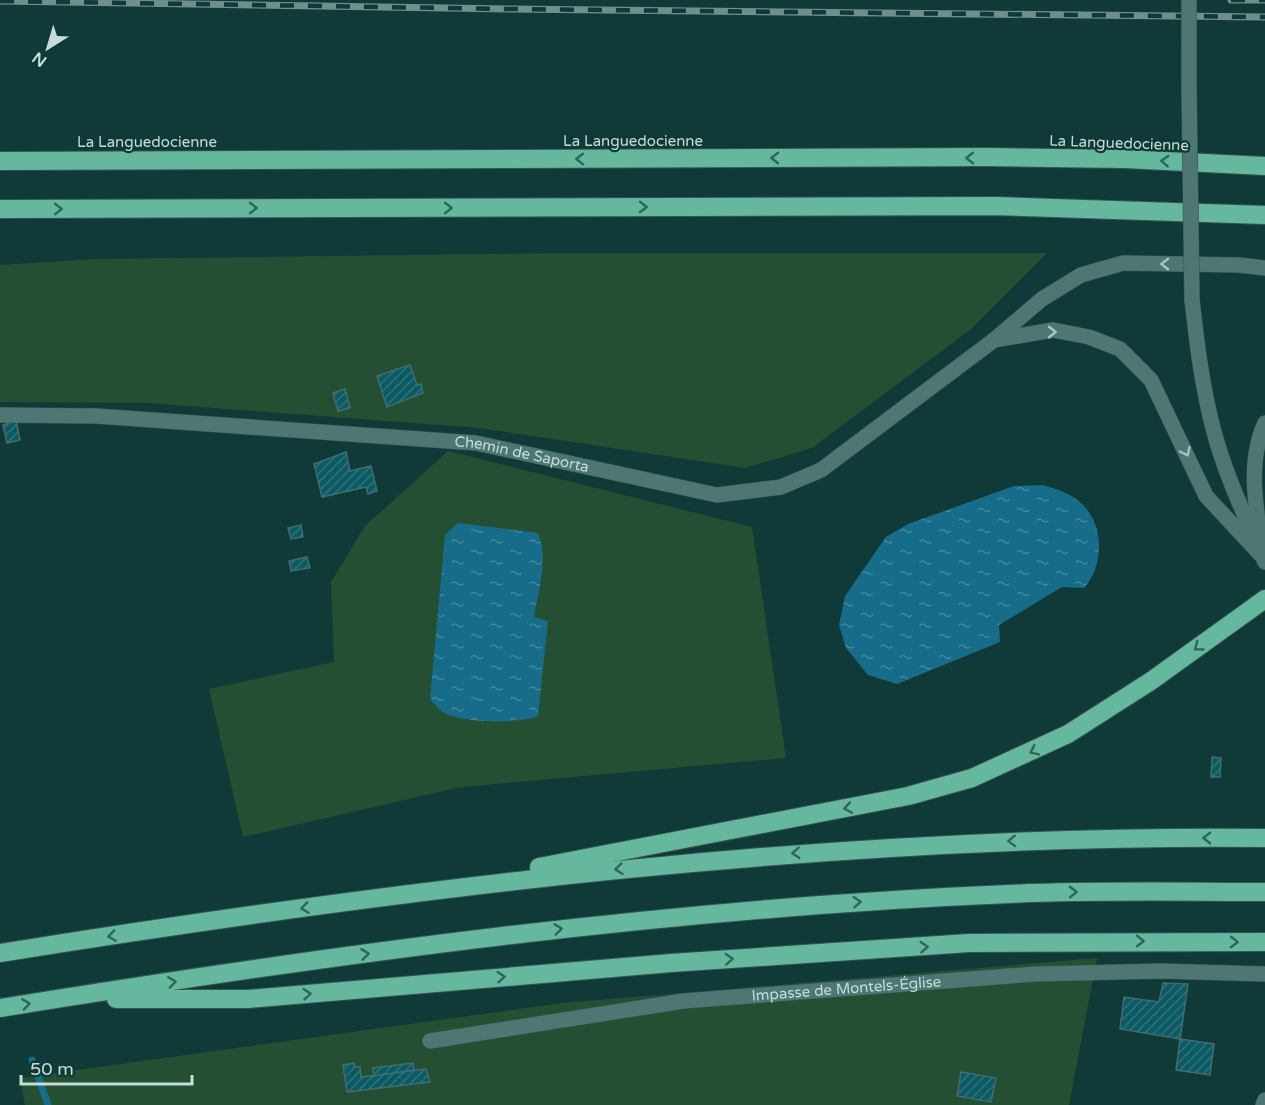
<svg xmlns="http://www.w3.org/2000/svg" width="1265" height="1105" font-family="'Varela Round',sans-serif">
  <defs>
    <pattern id="water-ripples" width="26" height="14" patternUnits="userSpaceOnUse" patternTransform="scale(1.5)"><rect width="26" height="14" fill="#176c89"/><path d="M2 4q2-2 4 0t4 0M15 11q2-2 4 0t4 0" fill="none" stroke="#42879e"/></pattern>
    <pattern id="building-hatch" width="6" height="6" patternUnits="userSpaceOnUse" patternTransform="scale(1.5)"><rect width="6" height="6" fill="#0c5b64"/><path d="M-1 1l2-2M0 6l6-6M5 7l2-2" fill="none" stroke="#2e727a"/></pattern>
  </defs>
  <rect width="100%" height="100%" fill="#103a37"/>
  <g fill="#244f32">
    <path d="M572,253H1047L970,330L812,448L745,468L480,428L148,403L0,402V265L94,259Z"/>
    <path d="M448,451L752,527L786,758L461,787L243,837L209,689L334,662L331,582L365,526Z"/>
    <path d="M1097,958L1069,1105H25L20,1078L562,1003Z"/>
  </g>
  <g fill="url(#water-ripples)">
    <path d="M1042,485C1057,489 1072,493 1084,506C1105,528 1103,567 1084,588L1062,587L999,625L1000,642L897,684L868,675L846,648L839,625L845,596L886,537L908,524L1014,486Z"/>
    <path d="M458,523L538,533C549,558 538,590 534,617L548,621L538,716C518,724 457,724 440,710C437,707 433,703 430,699L445,535Z"/>
  </g>
  <g fill="none" stroke-linecap="round" stroke-linejoin="round">
    <path stroke="#176c89" stroke-width="7" d="M32,1060L48,1105"/>
  </g>
  <g fill="url(#building-hatch)" stroke="#436c72" stroke-width="1.5">
    <path d="M410,365L417,385L421,384L423,393L387,407L377,376Z"/>
    <path d="M345,389L350,408L338,411L333,393Z"/>
    <path d="M16,421L20,440L7,443L3,425Z"/>
    <path d="M346,452L350,471L371,466L377,491L368,494L366,487L322,497L314,464Z"/>
    <path d="M301,525L303,537L291,539L288,528Z"/>
    <path d="M307,557L310,568L291,571L289,561Z"/>
    <path d="M1212,757L1221,758L1220,777H1211Z"/>
    <path d="M1163,983L1188,984L1180,1039L1120,1029L1124,997L1159,1002Z"/>
    <path d="M1180,1039L1214,1044L1210,1075L1176,1070Z"/>
    <path d="M354,1063V1067H360L361,1077L426,1069L430,1082L347,1092L343,1065Z"/>
    <path d="M413,1063L414,1070L374,1076L373,1068Z"/>
    <path d="M961,1072L996,1078L991,1102L957,1096Z"/>
  </g>
  <g fill="none" stroke-linecap="round" stroke-linejoin="round">
    <defs>
      <g id="minor">
        <path id="s1" d="M430,1041L684,1001L1036,974L1160,971L1265,974"/>
        <path d="M1263,1105L1265,1100"/>
      </g>
      <g id="tertiary">
        <path d="M994,340L1053,330L1089,337L1120,349L1151,380L1206,496L1260,554"/>
        <path id="s2" d="M0,415L96,416L476,443L717,495L781,487L821,470L994,340L1042,299L1081,275L1123,263L1239,265L1265,268"/>
        <path d="M1262,549C1256,508 1247,462 1265,423"/>
      </g>
      <g id="secondary">
        <path d="M1189,86V42"/>
        <path d="M1192,300C1197,344 1202,386 1213,428C1225,475 1246,518 1265,562"/>
      </g>
      <g id="motorway">
        <path d="M0,161L988,157L1125,159L1265,166"/>
        <path d="M0,209L997,206L1265,215"/>
        <path d="M539,867L908,796L972,778L1068,734L1151,681L1265,599"/>
        <path d="M0,953C419,886 840,834 1265,838"/>
        <path d="M116,999H248L671,963L969,943L1265,942"/>
        <path d="M0,1008C334,954 671,908 1009,894C1094,890 1180,892 1265,892"/>
      </g>
    </defs>
    <use href="#minor" stroke="#385552" stroke-width="16"/>
    <use href="#tertiary" stroke="#385552" stroke-width="16"/>
    <use href="#secondary" stroke="#385552" stroke-width="16"/>
    <use href="#motorway" stroke="#385552" stroke-width="20"/>
    <use href="#minor" stroke="#4e7774" stroke-width="15"/>
    <use href="#tertiary" stroke="#4e7774" stroke-width="15"/>
    <use href="#secondary" stroke="#4e7774" stroke-width="15"/>
    <use href="#motorway" stroke="#65b89e" stroke-width="18"/>
    <defs>
      <g id="rail">
        <path d="M1231,0H1265"/>
        <path d="M0,1L509,9L1265,17"/>
      </g>
    </defs>
    <use href="#rail" stroke="#6f8f8c" stroke-width="7"/>
    <use href="#rail" stroke="#103a37" stroke-width="4.5" stroke-dasharray="14" stroke-linecap="butt"/>
    <defs>
      <g id="secondary-bridge">
        <path d="M1189,0V42"/>
        <path d="M1189,86L1192,300"/>
      </g>
    </defs>
    <use href="#secondary-bridge" stroke="#385552" stroke-width="16" stroke-linecap="butt"/>
    <use href="#secondary-bridge" stroke="#4e7774" stroke-width="15"/>
  </g>
  <defs><path id="oneway-chevron" d="M-2-3.5L2.5 0L-2 3.5" fill="none" stroke-width="1.6" stroke-linecap="round" stroke-linejoin="round" transform="scale(1.5)"/></defs>
  <g stroke="#2e665b">
    <use href="#oneway-chevron" transform="translate(775 158) rotate(180)"/>
    <use href="#oneway-chevron" transform="translate(970 158) rotate(180)"/>
    <use href="#oneway-chevron" transform="translate(580 159) rotate(180)"/>
    <use href="#oneway-chevron" transform="translate(1165 161) rotate(-177)"/>
    <use href="#oneway-chevron" transform="translate(643 207)"/>
    <use href="#oneway-chevron" transform="translate(253 208)"/>
    <use href="#oneway-chevron" transform="translate(448 208)"/>
    <use href="#oneway-chevron" transform="translate(58 209)"/>
    <use href="#oneway-chevron" transform="translate(1198 647) rotate(144)"/>
    <use href="#oneway-chevron" transform="translate(1034 751) rotate(154)"/>
    <use href="#oneway-chevron" transform="translate(848 808) rotate(170)"/>
    <use href="#oneway-chevron" transform="translate(1207 838) rotate(-180)"/>
    <use href="#oneway-chevron" transform="translate(1012 841) rotate(178)"/>
    <use href="#oneway-chevron" transform="translate(796 853) rotate(176)"/>
    <use href="#oneway-chevron" transform="translate(619 869) rotate(174)"/>
    <use href="#oneway-chevron" transform="translate(1073 892) rotate(-1)"/>
    <use href="#oneway-chevron" transform="translate(857 902) rotate(-4)"/>
    <use href="#oneway-chevron" transform="translate(305 908) rotate(172)"/>
    <use href="#oneway-chevron" transform="translate(558 929) rotate(-7)"/>
    <use href="#oneway-chevron" transform="translate(112 936) rotate(172)"/>
    <use href="#oneway-chevron" transform="translate(1140 941)"/>
    <use href="#oneway-chevron" transform="translate(1234 942) rotate(1)"/>
    <use href="#oneway-chevron" transform="translate(924 947) rotate(-4)"/>
    <use href="#oneway-chevron" transform="translate(365 954) rotate(-7)"/>
    <use href="#oneway-chevron" transform="translate(729 959) rotate(-3)"/>
    <use href="#oneway-chevron" transform="translate(501 977) rotate(-5)"/>
    <use href="#oneway-chevron" transform="translate(172 982) rotate(-8)"/>
    <use href="#oneway-chevron" transform="translate(307 994) rotate(-5)"/>
    <use href="#oneway-chevron" transform="translate(26 1004) rotate(-9)"/>
  </g>
  <g stroke="#a8c3c0">
    <use href="#oneway-chevron" transform="translate(1165 264) rotate(-179)"/>
    <use href="#oneway-chevron" transform="translate(1052 332)"/>
    <use href="#oneway-chevron" transform="translate(1186 452) rotate(65)"/>
  </g>
  <g text-anchor="middle" dominant-baseline="central" stroke-width="4.5" stroke-linejoin="round" paint-order="stroke">
    <g font-size="15" fill="#c6dcd9" stroke="#103a37">
      <text x="633" y="141">La Languedocienne</text>
      <text x="147" y="142">La Languedocienne</text>
      <text transform="translate(1119 143) rotate(2)">La Languedocienne</text>
      <text stroke="none"><textPath href="#s2" startOffset="524">Chemin de Saporta</textPath></text>
      <text stroke="none"><textPath href="#s1" startOffset="420">Impasse de Montels-Église</textPath></text>
    </g>
  </g>
  <g transform="translate(48 48) rotate(217)" stroke="#103a37" stroke-width="4.5" paint-order="stroke">
  <path d="M0-4.5L10 22L0 15L-10 22Z" fill="#c6dcd9"/>
  <text y="-9" font-size="16" font-weight="bold" text-anchor="middle" fill="#c6dcd9">N</text>
  </g>
  <path d="M21 1075v9h171v-9" fill="none" stroke="#c6dcd9" stroke-width="3"/>
  <text x="30" y="1075" font-size="18" fill="#c6dcd9" stroke="#103a37" stroke-width="4.5" paint-order="stroke">50 m</text>
</svg>
